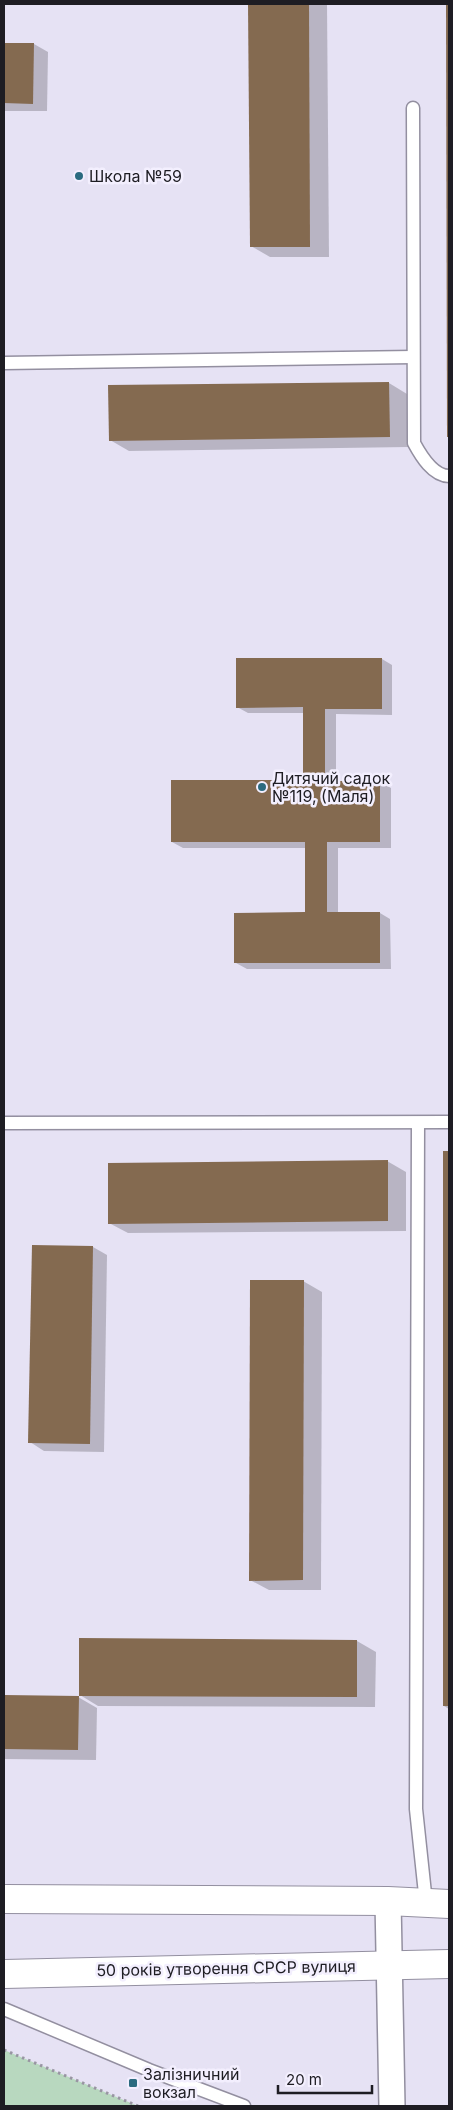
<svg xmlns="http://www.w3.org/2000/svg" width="453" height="2110" font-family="Inter,sans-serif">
  <rect width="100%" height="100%" fill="#e6e2f4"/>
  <path fill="#b8d8bf" d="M4,2050L138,2106H4Z"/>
  <g fill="#0003">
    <path d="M249,4H327L329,257H270L251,246Z"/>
    <path d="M448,4H449V436Z"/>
    <path d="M4,44H34L48,52L47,111H4Z"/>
    <path d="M389,383L407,394L408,447L129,451L110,440Z"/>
    <path d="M382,659L392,665V715L336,714V782H380L391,788V848H338V913H380L390,919L391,969H247L236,963L306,913V848H183L172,842L304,781V713H248L237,707Z"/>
    <path d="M444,1152H449V1709L444,1706Z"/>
    <path d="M387,1161L406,1172V1231L128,1233L109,1223Z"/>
    <path d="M33,1246L93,1247L107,1255L104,1452L44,1451L30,1442Z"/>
    <path d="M303,1281L322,1292L321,1590H269L250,1580Z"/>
    <path d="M80,1640L357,1641L376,1652L375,1707L98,1706L80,1695Z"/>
    <path d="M4,1697H78L97,1708L96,1760L4,1759Z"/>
  </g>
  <g fill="#846a50">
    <path d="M248,4H309L310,247H250Z"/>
    <path d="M446,4H449V437H447Z"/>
    <path d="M4,43H34L33,104L4,103Z"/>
    <path d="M389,382L390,437L109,441L108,385Z"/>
    <path d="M236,658H382V709H325V781H380V842H327V912H380V963H234V913L305,912V842H171V780H303V707L236,708Z"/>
    <rect x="443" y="1151" width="6" height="555"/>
    <path d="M388,1160V1221L108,1224V1163Z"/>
    <path d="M32,1245L93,1246L90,1444L28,1443Z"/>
    <path d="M250,1280H304L303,1580L249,1581Z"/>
    <path d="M79,1638L357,1640V1697L79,1696L78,1750L4,1749V1695L79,1696Z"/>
  </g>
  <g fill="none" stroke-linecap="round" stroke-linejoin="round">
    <defs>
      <g id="service">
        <path d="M413,108L414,443C421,456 433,476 449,476"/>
        <path d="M4,363L413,357"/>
        <path d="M4,1123L449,1122"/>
        <path d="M418,1123L416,1809L426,1903"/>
        <path d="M4,2009L149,2070L244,2106"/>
      </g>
      <path id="minor" d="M388,1901L392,2106"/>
      <g id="secondary">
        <path d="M4,1899L388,1901L449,1904"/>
        <path d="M4,1974L449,1964"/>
      </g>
    </defs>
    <use href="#service" stroke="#938fa0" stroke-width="15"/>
    <use href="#minor" stroke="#938fa0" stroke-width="28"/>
    <use href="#secondary" stroke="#938fa0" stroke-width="30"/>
    <path stroke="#9895a2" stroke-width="3" stroke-dasharray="2.5 4" stroke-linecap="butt" d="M4,2050L138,2106"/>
    <use href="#service" stroke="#fff" stroke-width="12"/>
    <use href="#minor" stroke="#fff" stroke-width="25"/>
    <use href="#secondary" stroke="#fff" stroke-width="28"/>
  </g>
  <g fill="#2b6b80" stroke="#f3effe" stroke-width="2">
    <circle cx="79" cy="176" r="5"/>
    <circle cx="262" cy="787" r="5"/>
    <rect x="128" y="2078" width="10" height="10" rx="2.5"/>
  </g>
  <g text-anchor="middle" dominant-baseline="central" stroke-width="5" stroke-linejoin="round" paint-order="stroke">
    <g font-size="16" fill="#1e1d23" stroke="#f3effe" text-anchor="start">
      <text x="89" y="176">Школа №59</text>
      <text x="272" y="778">Дитячий садок<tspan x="272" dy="18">№119, (Маля)</tspan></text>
      <text x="143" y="2074">Залізничний<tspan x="143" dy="18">вокзал</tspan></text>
    </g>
    <g font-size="16" fill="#1e1d23" stroke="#f3effe">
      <text transform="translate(226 1968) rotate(-1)">50 років утворення СРСР вулиця</text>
    </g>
  </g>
  <rect width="453" height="2110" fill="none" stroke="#1e1d23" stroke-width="10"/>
  <path d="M278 2085v8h94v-8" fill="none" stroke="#1e1d23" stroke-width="2.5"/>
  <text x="286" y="2085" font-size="15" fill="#1e1d23" stroke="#f3effe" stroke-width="4" paint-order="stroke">20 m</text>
</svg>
